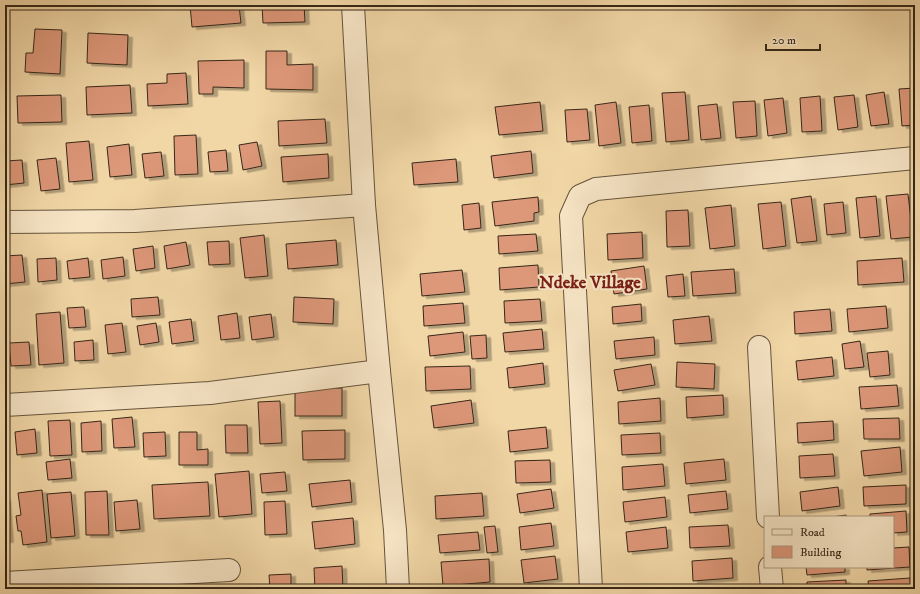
<svg xmlns="http://www.w3.org/2000/svg" width="920" height="594" font-family="'IM FELL DW Pica',serif">
  <defs>
    <filter id="shadow"><feDropShadow dx="4.5" dy="2.5" stdDeviation="0" flood-color="#0004"/></filter>
  </defs>
  <rect width="100%" height="100%" fill="#f1d6a6"/>
  <filter id="stains"><feTurbulence type="fractalNoise" baseFrequency=".005" numOctaves="4"/><feColorMatrix values="0 0 0 0 .2 0 0 0 0 .09 0 0 0 0 .02 0 0 0 .5 -.17"/></filter>
  <radialGradient id="worn" r=".72"><stop offset=".6" stop-color="#630" stop-opacity="0"/><stop offset="1" stop-color="#630" stop-opacity=".3"/></radialGradient>
  <g fill="#dd9779" stroke="#362818" filter="url(#shadow)">
    <path d="M190,5H239L241,23L192,27Z"/>
    <path d="M262,5H304L305,22L263,23Z"/>
    <path d="M35,29L62,30L60,74L25,72L26,53H33Z"/>
    <path d="M88,33L128,35L127,65L87,63Z"/>
    <path d="M266,51H287V65L313,64V90L266,89Z"/>
    <path d="M244,60V88L213,87V94H199L198,61Z"/>
    <path d="M186,73L188,104L148,106L147,84L167,83V74Z"/>
    <path d="M130,85L132,113L87,115L86,87Z"/>
    <path d="M915,88V125L902,126L899,89Z"/>
    <path d="M685,92L689,140L666,142L662,93Z"/>
    <path d="M884,92L889,124L871,126L866,95Z"/>
    <path d="M61,95L62,122L18,123L17,96Z"/>
    <path d="M854,95L858,127L838,130L834,97Z"/>
    <path d="M820,96L822,131L802,132L800,98Z"/>
    <path d="M783,98L787,133L768,136L764,100Z"/>
    <path d="M755,101L757,136L736,138L733,102Z"/>
    <path d="M540,102L543,131L499,135L495,107Z"/>
    <path d="M616,102L621,143L599,146L595,105Z"/>
    <path d="M717,104L721,138L701,140L698,106Z"/>
    <path d="M649,105L652,141L632,143L629,107Z"/>
    <path d="M587,109L590,140L567,142L565,110Z"/>
    <path d="M325,119L327,143L279,146L278,121Z"/>
    <path d="M196,135L198,174L175,175L174,136Z"/>
    <path d="M89,141L93,180L69,182L66,143Z"/>
    <path d="M257,142L262,166L243,170L239,145Z"/>
    <path d="M129,144L132,175L110,177L107,147Z"/>
    <path d="M226,150L228,171L210,172L208,152Z"/>
    <path d="M531,151L533,173L494,178L491,156Z"/>
    <path d="M161,152L164,176L145,178L142,154Z"/>
    <path d="M328,154L329,178L283,182L281,157Z"/>
    <path d="M56,158L60,189L41,191L37,160Z"/>
    <path d="M456,159L458,182L414,185L412,163Z"/>
    <path d="M22,160L24,183L5,185V161Z"/>
    <path d="M908,194L913,237L891,239L886,196Z"/>
    <path d="M811,196L817,241L797,243L791,199Z"/>
    <path d="M876,196L880,236L860,238L856,198Z"/>
    <path d="M538,197L539,212L534,213V221L495,226L492,202Z"/>
    <path d="M781,202L786,246L763,249L758,204Z"/>
    <path d="M843,202L846,233L827,235L824,204Z"/>
    <path d="M479,203L481,228L464,230L462,205Z"/>
    <path d="M731,205L735,246L710,249L705,208Z"/>
    <path d="M688,210L690,246L667,247L666,211Z"/>
    <path d="M642,232L643,258L608,260L607,234Z"/>
    <path d="M536,234L538,251L499,254L498,236Z"/>
    <path d="M264,235L268,276L245,278L240,238Z"/>
    <path d="M336,240L338,265L288,269L286,244Z"/>
    <path d="M229,241L230,264L209,265L207,242Z"/>
    <path d="M186,242L190,265L167,269L164,246Z"/>
    <path d="M153,246L155,268L136,271L133,249Z"/>
    <path d="M22,255L25,282L5,284V256Z"/>
    <path d="M123,257L125,276L103,279L101,260Z"/>
    <path d="M56,258L57,280L38,282L37,259Z"/>
    <path d="M88,258L90,277L69,279L67,261Z"/>
    <path d="M902,258L904,282L858,285L857,261Z"/>
    <path d="M538,265L539,287L500,290L499,268Z"/>
    <path d="M644,266L647,289L614,294L611,271Z"/>
    <path d="M734,269L736,293L693,296L691,272Z"/>
    <path d="M462,270L465,292L422,296L420,274Z"/>
    <path d="M683,274L685,296L668,297L666,276Z"/>
    <path d="M158,297L160,315L132,317L131,299Z"/>
    <path d="M294,297L334,299L333,324L293,322Z"/>
    <path d="M540,299L542,321L505,323L504,301Z"/>
    <path d="M463,303L465,323L424,326L423,306Z"/>
    <path d="M641,304L642,321L613,324L612,307Z"/>
    <path d="M886,306L888,328L849,332L847,309Z"/>
    <path d="M84,307L86,327L69,328L67,308Z"/>
    <path d="M830,309L832,331L795,334L794,312Z"/>
    <path d="M60,312L64,363L39,365L36,314Z"/>
    <path d="M237,313L240,338L221,340L218,316Z"/>
    <path d="M271,314L274,337L252,340L249,317Z"/>
    <path d="M709,316L712,341L675,344L673,320Z"/>
    <path d="M191,319L194,341L172,344L169,322Z"/>
    <path d="M122,323L126,352L108,354L105,325Z"/>
    <path d="M156,323L159,342L140,345L137,326Z"/>
    <path d="M542,329L544,349L505,352L503,333Z"/>
    <path d="M463,332L465,352L430,356L428,336Z"/>
    <path d="M486,335L487,358L472,359L470,336Z"/>
    <path d="M654,337L655,355L616,359L614,341Z"/>
    <path d="M93,340L94,360L75,361L74,342Z"/>
    <path d="M860,341L864,367L845,369L842,344Z"/>
    <path d="M29,342L31,365L11,366L9,343Z"/>
    <path d="M888,351L890,375L870,377L867,353Z"/>
    <path d="M832,357L834,376L798,380L796,361Z"/>
    <path d="M677,362L715,364L714,389L676,387Z"/>
    <path d="M543,363L545,384L509,388L507,368Z"/>
    <path d="M651,364L655,385L618,391L614,370Z"/>
    <path d="M470,366L471,389L426,391L425,367Z"/>
    <path d="M897,385L899,406L861,409L859,387Z"/>
    <rect x="295" y="388" width="47" height="28"/>
    <path d="M723,395L724,415L687,418L686,397Z"/>
    <path d="M660,398L661,421L619,424L618,402Z"/>
    <path d="M471,400L474,423L434,428L431,406Z"/>
    <path d="M280,401L282,443L260,444L258,402Z"/>
    <path d="M132,417L135,447L114,448L112,419Z"/>
    <path d="M899,418L900,439H864L863,419Z"/>
    <path d="M70,420L72,455L50,456L48,421Z"/>
    <path d="M101,421L102,451L82,452L81,423Z"/>
    <path d="M833,421L834,440L798,443L797,423Z"/>
    <path d="M225,425H247L248,453H226Z"/>
    <path d="M546,427L548,448L510,452L508,431Z"/>
    <path d="M35,429L37,453L17,455L15,432Z"/>
    <path d="M345,430V459L303,460L302,431Z"/>
    <path d="M165,432L166,456L144,457L143,433Z"/>
    <path d="M179,432H197V450L208,449V465H179Z"/>
    <path d="M660,433L661,453L622,455L621,435Z"/>
    <path d="M900,447L902,472L864,476L861,451Z"/>
    <path d="M833,454L835,476L800,478L799,456Z"/>
    <path d="M70,459L72,478L48,480L46,462Z"/>
    <path d="M724,459L726,480L686,484L684,463Z"/>
    <path d="M550,460L551,482L516,483L515,461Z"/>
    <path d="M663,464L665,486L623,490L622,467Z"/>
    <path d="M249,471L252,514L219,517L215,474Z"/>
    <path d="M285,472L287,491L262,493L260,474Z"/>
    <path d="M350,480L352,502L312,507L309,484Z"/>
    <path d="M208,482L210,516L154,519L152,485Z"/>
    <path d="M906,485V504L864,506L863,487Z"/>
    <path d="M838,487L840,506L802,511L800,492Z"/>
    <path d="M551,489L554,508L520,513L517,494Z"/>
    <path d="M42,490L47,542L23,545L21,531H18L16,516L21,515L18,493Z"/>
    <path d="M107,491L109,535H86L85,492Z"/>
    <path d="M726,491L728,509L690,513L688,495Z"/>
    <path d="M71,492L75,536L51,538L47,494Z"/>
    <path d="M482,493L484,516L436,519L435,496Z"/>
    <path d="M665,497L667,517L625,522L623,502Z"/>
    <path d="M5,498H6L9,540H5Z"/>
    <path d="M137,500L140,529L116,531L114,502Z"/>
    <path d="M285,501L287,534L265,535L264,502Z"/>
    <path d="M906,511L907,532L893,533V517H870V514Z"/>
    <path d="M846,515L847,517H832Z"/>
    <path d="M353,518L355,544L315,549L312,522Z"/>
    <path d="M551,523L554,546L521,550L519,527Z"/>
    <path d="M728,525L730,546L690,548L689,527Z"/>
    <path d="M495,526L498,552L487,553L484,527Z"/>
    <path d="M666,527L668,548L628,552L626,532Z"/>
    <path d="M478,532L480,550L440,553L438,535Z"/>
    <path d="M909,547L910,567L867,570V567H893V548Z"/>
    <path d="M555,556L558,579L524,583L521,560Z"/>
    <path d="M732,558L733,578L693,581L692,561Z"/>
    <path d="M489,559L490,582L443,586L441,562Z"/>
    <path d="M342,566L343,589H315L314,568Z"/>
    <path d="M806,567H845V572L807,575Z"/>
    <path d="M291,574V589H270L269,575Z"/>
    <path d="M910,578L911,589H869L868,581Z"/>
    <path d="M846,580V589H807V582Z"/>
    <rect x="185" y="588" width="22" height="1"/>
  </g>
  <g fill="none" stroke-linecap="round" stroke-linejoin="round">
    <defs>
      <g id="minor">
        <path d="M353,5L364,205L379,371L395,530L398,589"/>
        <path d="M5,222L135,221L364,205"/>
        <path d="M759,347L768,517"/>
        <path d="M5,405L210,393L379,371"/>
        <path d="M770,567L772,589"/>
        <path d="M5,583L229,570"/>
        <path d="M591,589L571,216L580,196L596,189L915,158"/>
      </g>
    </defs>
    <use href="#minor" stroke="#65543c" stroke-width="24"/>
    <use href="#minor" stroke="#f6e4c5" stroke-width="22"/>
  </g>
  <g text-anchor="middle" dominant-baseline="central" stroke-width="4" stroke-linejoin="round" paint-order="stroke">
    <g font-size="18" font-weight="bold" fill="#7a1f14" stroke="#f6e4c5">
      <text x="590" y="283">Ndeke Village</text>
    </g>
  </g>
  <rect width="920" height="594" fill="none" stroke="#f1d6a6" stroke-width="20"/>
  <rect x="6" y="6" width="908" height="582" fill="none" stroke="#362818" stroke-width="2"/>
  <rect x="10" y="10" width="900" height="574" fill="none" stroke="#362818"/>
  <rect x="764" y="516" width="130" height="52" fill="#f6e4c5" stroke="#a99980"/>
  <rect x="772" y="529" width="20" height="6" fill="#f6e4c5" stroke="#a99980"/>
  <text x="800" y="536" font-size="12" fill="#362818">Road</text>
  <rect x="772" y="546" width="20" height="12" fill="#dd9779" stroke="#a99980"/>
  <text x="800" y="556" font-size="12" fill="#362818">Building</text>
  <path d="M766 44v6h54v-6" fill="none" stroke="#362818" stroke-width="2"/>
  <text x="772" y="44" font-size="12" fill="#362818" stroke="#f6e4c5" stroke-width="3" paint-order="stroke">20 m</text>
  <rect width="100%" height="100%" filter="url(#stains)"/>
  <rect width="100%" height="100%" fill="url(#worn)"/>
</svg>
